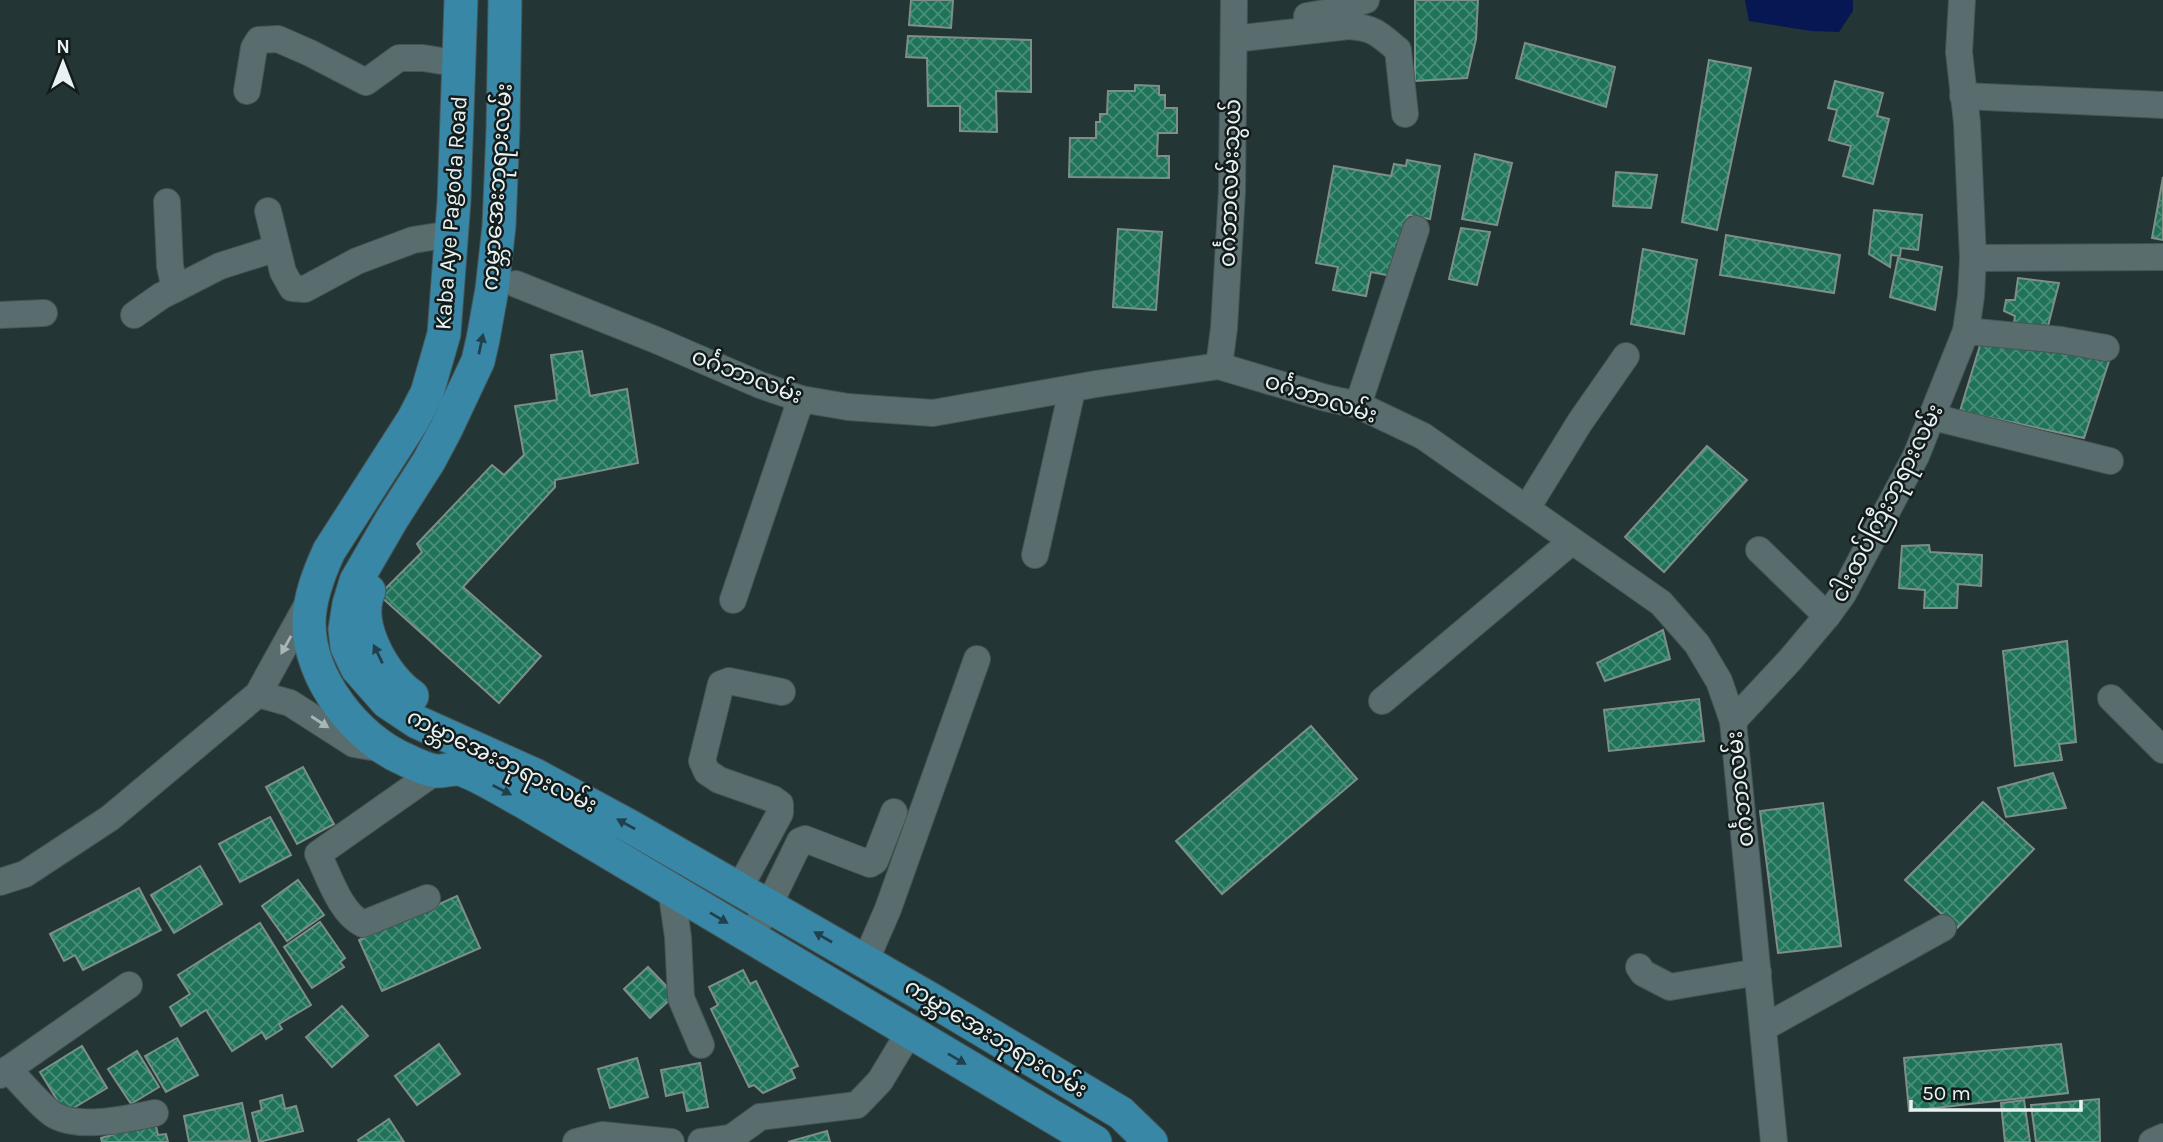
<svg xmlns="http://www.w3.org/2000/svg" width="2163" height="1142" font-family="Karla,'Noto Sans Myanmar',sans-serif">
  <defs>
    <pattern id="building-cross-hatch" width="8" height="8" patternUnits="userSpaceOnUse" patternTransform="scale(1.75)"><rect width="8" height="8" fill="#1e7359"/><path d="M0 0l8 8M0 8l8-8" fill="none" stroke="#4a8e79"/></pattern>
  </defs>
  <rect width="100%" height="100%" fill="#243536"/>
  <path fill="#061754" d="M1745,0H1853V11L1839,32L1811,31L1749,21Z"/>
  <g fill="url(#building-cross-hatch)" stroke="#7e8f88" stroke-width="2">
    <path d="M911,0H953L951,28L909,25Z"/>
    <path d="M1415,0H1478L1476,39L1467,78L1415,81Z"/>
    <path d="M908,36L1031,40V92L996,91L997,132L960,131V106H928L927,58L906,57Z"/>
    <path d="M1525,43L1615,67L1606,107L1516,78Z"/>
    <path d="M1709,60L1751,68L1717,230L1682,222Z"/>
    <path d="M1835,81L1883,93L1877,116L1889,119L1873,184L1843,176L1851,146L1829,140L1837,110L1828,108Z"/>
    <path d="M1135,85L1159,86V95H1165V108H1177V133H1158L1157,156H1169V178L1069,177L1070,138H1096V122H1100V114H1107L1108,91H1135Z"/>
    <path d="M1475,154L1512,163L1497,225L1462,219Z"/>
    <path d="M1407,160L1440,166L1430,219L1408,215L1397,277L1371,272L1366,296L1333,290L1338,267L1316,263L1334,166L1391,176L1394,164L1406,166Z"/>
    <path d="M1616,172L1657,175L1651,208L1613,206Z"/>
    <path d="M2163,177V240L2152,238Z"/>
    <path d="M1874,210L1922,215L1918,250L1901,248L1900,256L1891,255L1890,267L1869,254Z"/>
    <path d="M1461,228L1490,232L1477,285L1449,279Z"/>
    <path d="M1118,229L1162,232L1156,310L1113,307Z"/>
    <path d="M1726,235L1840,255L1834,293L1720,275Z"/>
    <path d="M1643,249L1697,260L1684,334L1631,324Z"/>
    <path d="M1898,258L1942,267L1935,310L1890,297Z"/>
    <path d="M2018,278L2059,283L2047,330L2014,323L2015,316L2004,311L2006,300H2015Z"/>
    <path d="M1982,339L2109,361L2084,438L1960,411Z"/>
    <path d="M582,351L590,396L627,389L638,463L555,480V487L463,587L541,656L499,703L379,595L422,552L417,544L492,465L504,475L524,455L515,406L557,400L551,355Z"/>
    <path d="M1707,446L1747,480L1664,572L1625,537Z"/>
    <path d="M1929,545L1930,552L1982,555L1981,586L1958,584L1957,608H1924L1925,590L1899,588L1902,546Z"/>
    <path d="M1663,630L1670,659L1605,681L1597,663Z"/>
    <path d="M2067,641L2076,742L2059,744L2062,760L2015,766L2003,651Z"/>
    <path d="M1699,699L1704,741L1609,751L1604,710Z"/>
    <path d="M1311,726L1357,779L1222,894L1176,841Z"/>
    <path d="M303,767L334,824L297,844L266,787Z"/>
    <path d="M2053,773L2066,808L2006,817L1998,788Z"/>
    <path d="M1983,802L2034,849L1957,928L1905,880Z"/>
    <path d="M1823,803L1841,946L1778,953L1760,811Z"/>
    <path d="M270,817L291,855L240,882L219,844Z"/>
    <path d="M200,866L222,904L174,933L151,895Z"/>
    <path d="M298,880L324,915L287,941L262,906Z"/>
    <path d="M139,888L161,930L83,970L75,955L64,961L50,934Z"/>
    <path d="M457,896L480,948L382,991L359,940Z"/>
    <path d="M320,922L345,958L340,962L344,967L312,988L284,947Z"/>
    <path d="M260,923L311,1005L279,1024L282,1029L266,1039L262,1032L232,1051L206,1010L181,1026L170,1007L190,994L178,975Z"/>
    <path d="M648,967L675,995L650,1018L624,989Z"/>
    <path d="M743,970L750,984L756,981L798,1066L791,1069L795,1078L763,1093L754,1085L749,1087L711,1009L718,1005L709,987Z"/>
    <path d="M342,1006L368,1036L332,1067L306,1037Z"/>
    <path d="M177,1038L198,1075L166,1092L145,1056Z"/>
    <path d="M439,1044L460,1074L417,1105L395,1076Z"/>
    <path d="M2061,1044L2068,1093L1909,1111L1904,1058Z"/>
    <path d="M82,1046L107,1088L65,1113L40,1072Z"/>
    <path d="M137,1051L159,1087L131,1104L108,1069Z"/>
    <path d="M637,1058L648,1097L610,1108L598,1069Z"/>
    <path d="M700,1063L708,1107L687,1111L683,1092L666,1096L661,1070Z"/>
    <path d="M282,1095L285,1109L296,1106L303,1131L259,1142L252,1113L262,1110L260,1101Z"/>
    <path d="M2099,1099L2100,1142H2036L2031,1105Z"/>
    <path d="M2024,1100L2030,1142H2005L2001,1103Z"/>
    <path d="M242,1103L250,1141L189,1142L184,1116Z"/>
    <path d="M389,1119L404,1142H359L358,1140Z"/>
    <path d="M155,1122L158,1135L166,1134L168,1142H102L101,1138Z"/>
    <path d="M827,1131L830,1142H788Z"/>
  </g>
  <g fill="none" stroke-linecap="round" stroke-linejoin="round">
    <defs>
      <g id="minor">
        <path d="M1307,16L1331,12L1366,0"/>
        <path d="M1234,39L1349,26C1375,28 1379,34 1398,50L1405,114"/>
        <path d="M247,91L254,48L259,40L278,39L310,53L366,82L399,58H423L460,64"/>
        <path d="M1963,96L2163,105"/>
        <path d="M167,202L170,266L175,289L220,266L277,248"/>
        <path d="M268,211L283,272L292,288L305,289L357,261L413,240L451,234"/>
        <path d="M1973,258L2163,257"/>
        <path d="M516,284L656,340L760,385L801,399L848,407L933,413L1096,384L1219,366L1326,398L1358,405L1423,436L1661,603L1697,644L1719,681L1733,721L1774,1142"/>
        <path d="M0,315L44,313"/>
        <path d="M134,315L161,296L175,289"/>
        <path d="M1966,331L2061,340L2106,348"/>
        <path d="M1219,366L1224,328L1232,191L1234,0"/>
        <path d="M1358,405L1416,229"/>
        <path d="M1933,417L2110,461"/>
        <path d="M1527,508L1580,422L1626,356"/>
        <path d="M1759,550L1827,616"/>
        <path d="M1035,555L1072,390"/>
        <path d="M733,600L801,399"/>
        <path d="M258,694L290,703L354,744L383,749"/>
        <path d="M2111,698L2163,750"/>
        <path d="M1382,701L1572,541"/>
        <path d="M1733,721L1790,660L1827,616L1843,594L1916,456L1966,331L1971,296L1973,258L1967,123L1959,52L1962,0"/>
        <path d="M0,882L25,874L110,818L258,694L310,600"/>
        <path d="M671,888L678,937L681,998L701,1045"/>
        <path d="M739,889L780,813V804L773,799L719,780L707,772L702,761L721,684L729,681L782,692"/>
        <path d="M427,898L363,924C340,913 329,876 318,854L436,771"/>
        <path d="M750,937L769,905L800,841L805,839L870,864L875,861L894,812"/>
        <path d="M865,962L888,909L977,659"/>
        <path d="M1639,967L1643,973L1670,987L1758,972"/>
        <path d="M1763,1028L1943,928"/>
        <path d="M8,1069C18,1079 45,1111 56,1116C81,1129 128,1119 155,1113"/>
        <path d="M0,1075L129,985"/>
        <path d="M576,1142L602,1135L671,1142"/>
        <path d="M701,1142L731,1138L760,1117L857,1105L880,1081L910,1031"/>
        <path d="M2152,1142L2163,1137"/>
      </g>
      <g id="major">
        <path d="M461,0L454,201L444,334L427,393L413,420L329,551C319,573 309,598 309,623C309,678 356,739 406,760C415,764 427,770 436,771C445,772 454,767 463,770C484,778 505,792 524,802L1095,1142"/>
        <path d="M505,0L503,129L499,226L492,289L483,339L478,361L446,429L429,461L392,519L356,581L349,604L345,629L347,647L357,668L387,702L417,722L535,775L631,827L932,1000L1121,1113L1151,1142"/>
        <path d="M369,591C354,624 384,677 412,696"/>
      </g>
    </defs>
    <use href="#minor" stroke="#455455" stroke-width="28"/>
    <use href="#major" stroke="#455455" stroke-width="35"/>
    <use href="#minor" stroke="#5a6d6e" stroke-width="26"/>
    <use href="#major" stroke="#3887a6" stroke-width="33"/>
  </g>
  <defs><path id="oneway-solid" d="M-6-.8H1V-3.2L6.5 0L1 3.2V.8H-6Z" transform="scale(1.75)"/></defs>
  <g fill="#20414c">
    <use href="#oneway-solid" transform="translate(481 344) rotate(-78)"/>
    <use href="#oneway-solid" transform="translate(378 654) rotate(-116)"/>
    <use href="#oneway-solid" transform="translate(502 790) rotate(27)"/>
    <use href="#oneway-solid" transform="translate(626 824) rotate(-151)"/>
    <use href="#oneway-solid" transform="translate(719 918) rotate(31)"/>
    <use href="#oneway-solid" transform="translate(823 937) rotate(-150)"/>
    <use href="#oneway-solid" transform="translate(957 1059) rotate(31)"/>
  </g>
  <g fill="#a8b6b7">
    <use href="#oneway-solid" transform="translate(286 645) rotate(119)"/>
    <use href="#oneway-solid" transform="translate(320 722) rotate(33)"/>
  </g>
  <g text-anchor="middle" dominant-baseline="central" stroke-width="5" stroke-linejoin="round" paint-order="stroke">
    <g font-size="23" fill="#e8f2f3" stroke="#131b1b">
      <text transform="translate(1230 183) rotate(-88)">ဝင်္ဂဘာလမ်းသွယ်</text>
      <text transform="translate(497 187) rotate(-86)">ကမ္ဘာအေးဘုရားလမ်း</text>
      <text transform="translate(451 213) rotate(-86)">Kaba Aye Pagoda Road</text>
      <text transform="translate(747 376) rotate(21)">ဝင်္ဂဘာလမ်း</text>
      <text transform="translate(1321 398) rotate(18)">ဝင်္ဂဘာလမ်း</text>
      <text transform="translate(1887 503) rotate(-63)">ငါးထပ်ကြီးဘုရားလမ်း</text>
      <text transform="translate(502 761) rotate(26)">ကမ္ဘာအေးဘုရားလမ်း</text>
      <text transform="translate(1740 789) rotate(-96)">ဝင်္ဂဘာလမ်း</text>
      <text transform="translate(996 1038) rotate(31)">ကမ္ဘာအေးဘုရားလမ်း</text>
    </g>
  </g>
  <g transform="translate(63 63)" stroke="#131b1b" stroke-width="5" paint-order="stroke">
  <path d="M0-5L12 26L0 18L-12 26Z" fill="#e8f2f3"/>
  <text y="-10" font-size="19" font-weight="bold" text-anchor="middle" fill="#e8f2f3">N</text>
  </g>
  <path d="M1911 1100v10h170v-10" fill="none" stroke="#e8f2f3" stroke-width="3.5"/>
  <text x="1922" y="1100" font-size="21" fill="#e8f2f3" stroke="#131b1b" stroke-width="5" paint-order="stroke">50 m</text>
</svg>
